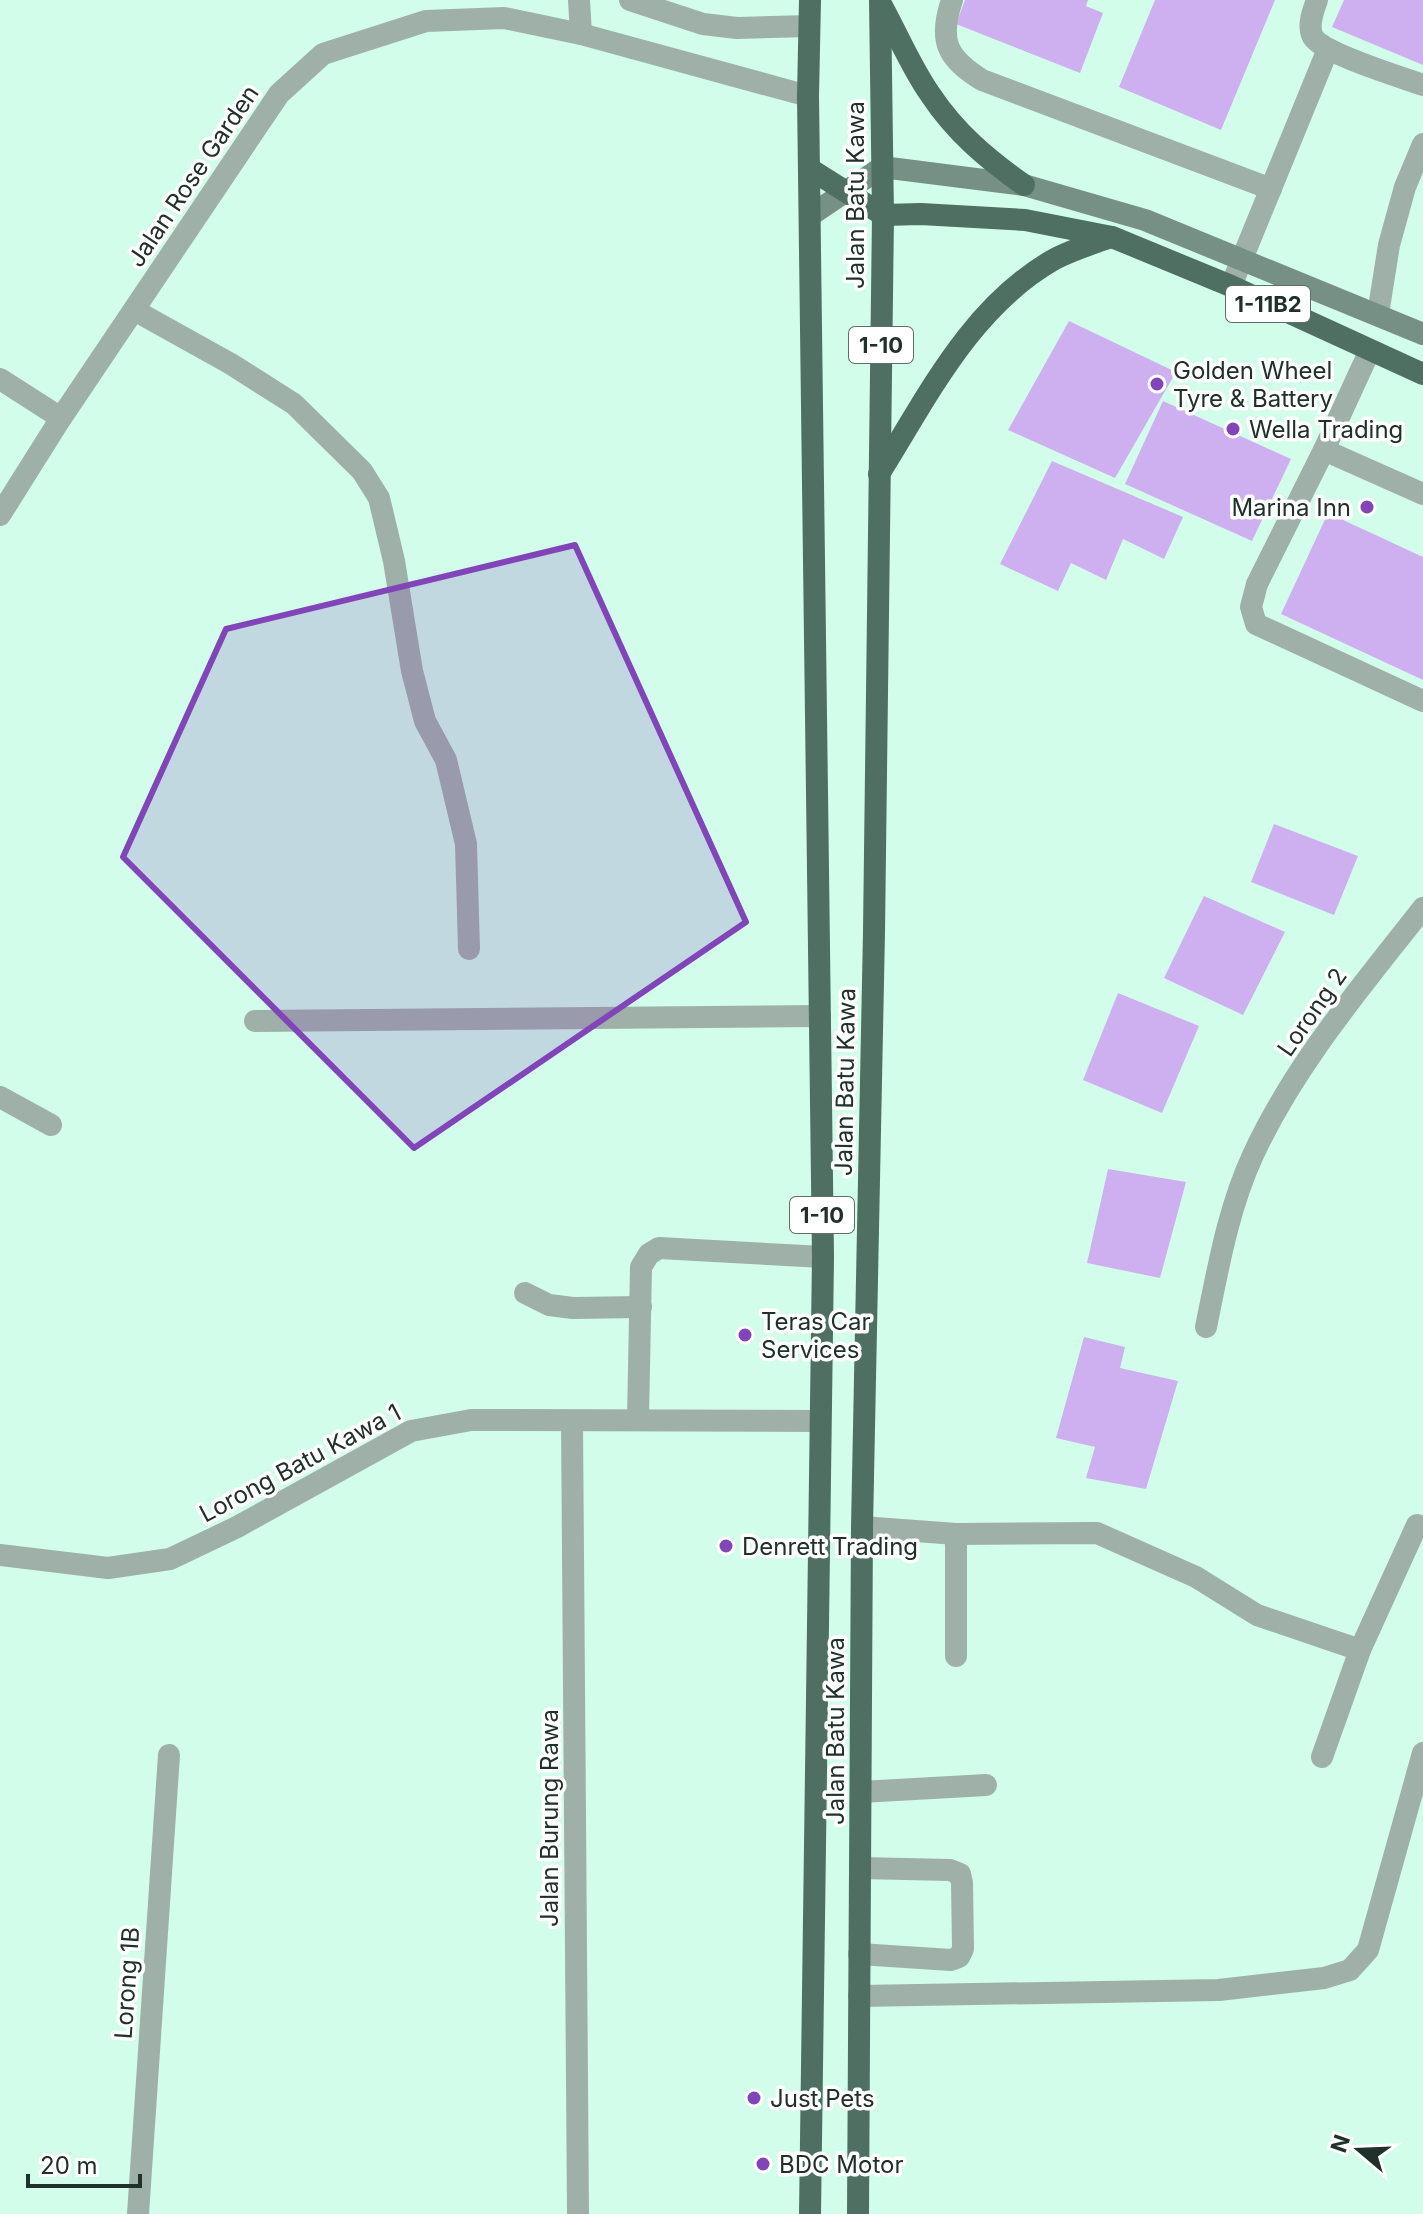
<svg xmlns="http://www.w3.org/2000/svg" width="1423" height="2214" font-family="Inter,sans-serif">
  <rect width="100%" height="100%" fill="#d3fdeb"/>
  <g fill="#ceb0f0">
    <path d="M965,0H1088L1086,6L1103,13L1080,73L956,24Z"/>
    <path d="M1155,0H1275L1221,130L1119,87Z"/>
    <path d="M1344,0H1423V65L1332,27Z"/>
    <path d="M1069,321L1176,372L1115,478L1008,430Z"/>
    <path d="M1163,401L1291,459L1252,541L1125,484Z"/>
    <path d="M1052,461L1183,517L1164,559L1123,539L1106,580L1071,563L1058,591L1000,564Z"/>
    <path d="M1328,513L1423,557V680L1281,614Z"/>
    <path d="M1274,824L1358,856L1334,915L1251,882Z"/>
    <path d="M1204,896L1285,932L1243,1015L1164,978Z"/>
    <path d="M1118,993L1199,1026L1162,1113L1083,1080Z"/>
    <path d="M1108,1169L1186,1182L1160,1278L1087,1263Z"/>
    <path d="M1084,1337L1125,1347L1120,1368L1178,1381L1146,1489L1086,1478L1095,1447L1056,1438Z"/>
  </g>
  <g fill="none" stroke-linecap="round" stroke-linejoin="round">
    <g stroke="#9fb0a8" stroke-width="22">
      <path d="M579,0L581,34"/>
      <path d="M630,0L703,24L737,28L809,26"/>
      <path d="M952,0C938,41 947,58 982,80L1271,189"/>
      <path d="M1317,0C1313,11 1307,26 1313,37C1324,54 1401,77 1423,85"/>
      <path d="M1231,286L1328,49"/>
      <path d="M1378,314L1389,245L1405,187L1423,144"/>
      <path d="M1370,350L1324,450L1257,584L1251,607L1256,624L1423,701"/>
      <path d="M1324,450L1423,494"/>
      <path d="M525,1293L549,1305L573,1308L641,1307"/>
      <path d="M638,1419L641,1267L649,1254L659,1248L823,1257"/>
      <path d="M862,1527L956,1534V1656"/>
      <path d="M956,1534L1097,1533L1196,1577L1257,1615L1360,1650"/>
      <path d="M1322,1757L1360,1650L1417,1525"/>
      <path d="M861,1792L986,1785"/>
      <path d="M859,1954L951,1960L959,1957L963,1949L962,1883L960,1874L950,1870L860,1868"/>
      <path d="M859,1996L1219,1990L1324,1978L1350,1970L1368,1950L1423,1753"/>
    </g>
    <g stroke="#9fb0a8" stroke-width="22">
      <path d="M134,310L231,364L294,404L362,471L379,498L394,561L412,671L425,721L446,760L466,844L469,949"/>
      <path d="M0,379L61,418"/>
      <path d="M0,515L61,418L279,94L323,54L426,21L504,18L581,34L808,96"/>
      <path d="M255,1021L820,1016"/>
      <path d="M0,1097L51,1125"/>
      <path d="M1206,1327C1218,1269 1228,1209 1253,1155C1295,1064 1362,986 1423,908"/>
      <path d="M572,1422L578,2214"/>
      <path d="M0,1555L108,1568L170,1559L237,1527L411,1431L471,1420L819,1421"/>
      <path d="M138,2214L169,1755"/>
    </g>
    <path stroke="#779085" stroke-width="22" d="M811,215L882,167L1024,185L1145,220L1423,334"/>
    <g stroke="#4e6f62" stroke-width="22">
      <path d="M810,0L808,96L823,1257L810,2214"/>
      <path d="M882,6C898,35 911,67 930,94C955,132 987,159 1024,185"/>
      <path d="M810,169L883,215"/>
      <path d="M883,215L921,214L1025,220L1112,237L1231,286L1423,374"/>
      <path d="M879,474C928,396 970,308 1053,260C1071,250 1092,244 1111,237"/>
      <path d="M858,2214L862,1527L874,932L883,215L880,0"/>
    </g>
  </g>
  <path fill="#8244b9" fill-opacity="0.2" stroke="#8244b9" stroke-width="6" stroke-linejoin="round" d="M575,545L746,922L414,1148L123,857L226,629Z"/>
  <g fill="#8244b9" stroke="#fff" stroke-width="3">
    <circle cx="1157" cy="384" r="8"/>
    <circle cx="1233" cy="429" r="8"/>
    <circle cx="1367" cy="507" r="8"/>
    <circle cx="745" cy="1335" r="8"/>
    <circle cx="726" cy="1546" r="8"/>
    <circle cx="754" cy="2098" r="8"/>
    <circle cx="763" cy="2164" r="8"/>
  </g>
  <g text-anchor="middle" dominant-baseline="central" stroke-width="7" stroke-linejoin="round" paint-order="stroke">
    <g fill="#fff" stroke="#636e6a" stroke-width="2">
      <rect x="1226" y="286" width="84" height="36" rx="6"/>
      <rect x="849" y="327" width="64" height="36" rx="6"/>
      <rect x="790" y="1197" width="64" height="36" rx="6"/>
    </g>
    <g font-size="22" font-weight="bold" fill="#20302a">
      <text x="1268" y="304">1-11B2</text>
      <text x="881" y="345">1-10</text>
      <text x="822" y="1215">1-10</text>
    </g>
    <g font-size="24" fill="#20302a" stroke="#fff">
      <text transform="translate(193 176) rotate(-56)">Jalan Rose Garden</text>
      <text transform="translate(855 195) rotate(-90)">Jalan Batu Kawa</text>
      <text transform="translate(1312 1012) rotate(-55)">Lorong 2</text>
      <text transform="translate(845 1082) rotate(-89)">Jalan Batu Kawa</text>
      <text transform="translate(300 1463) rotate(-28)">Lorong Batu Kawa 1</text>
      <text transform="translate(835 1731) rotate(-90)">Jalan Batu Kawa</text>
      <text transform="translate(549 1818) rotate(-90)">Jalan Burung Rawa</text>
      <text transform="translate(127 1983) rotate(-86)">Lorong 1B</text>
    </g>
    <g font-size="24" fill="#20302a" stroke="#fff" text-anchor="start">
      <text x="1173" y="370">Golden Wheel<tspan x="1173" dy="28">Tyre &amp; Battery</tspan></text>
      <text x="1249" y="429">Wella Trading</text>
      <text x="1351" y="507" text-anchor="end">Marina Inn</text>
      <text x="761" y="1321">Teras Car<tspan x="761" dy="28">Services</tspan></text>
      <text x="742" y="1546">Denrett Trading</text>
      <text x="770" y="2098">Just Pets</text>
      <text x="779" y="2164">BDC Motor</text>
    </g>
  </g>
  <g transform="translate(1359 2150) rotate(289)" stroke="#ffffff" stroke-width="6" paint-order="stroke">
  <path d="M0-6L14 30L0 20L-14 30Z" fill="#20302a"/>
  <text y="-12" font-size="22" font-weight="bold" text-anchor="middle" fill="#20302a">N</text>
  </g>
  <path d="M28 2174v12h112v-12" fill="none" stroke="#20302a" stroke-width="4"/>
  <text x="40" y="2174" font-size="24" fill="#20302a" stroke="#ffffff" stroke-width="6" paint-order="stroke">20 m</text>
</svg>
